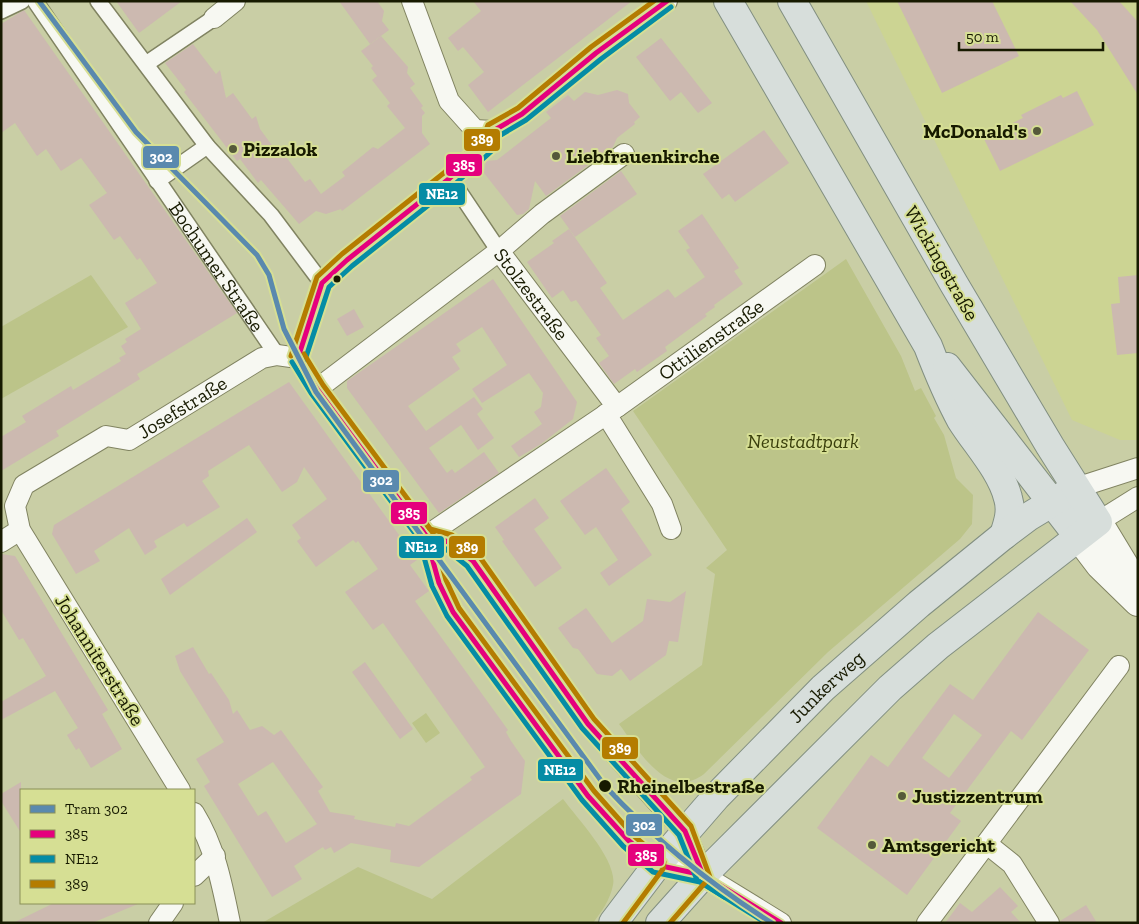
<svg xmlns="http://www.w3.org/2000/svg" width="1139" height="924" font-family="'Zilla Slab',serif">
  <rect width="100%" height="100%" fill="#c9cea5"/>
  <path fill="#ccd493" d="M866,1H1138V440H1120L1072,420Z"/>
  <g fill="#bcc489">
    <path d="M846,259L901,356L915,391L921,388L936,416L934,418L944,435L956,478L973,495L972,524L960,539L828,652L704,774C667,802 638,749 619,724L702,665L715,574L706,568L727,550L633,411Z"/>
    <path d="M91,275L128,327L1,399V327Z"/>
    <path d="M426,713L440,733L426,743L412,723Z"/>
    <path d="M563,799C577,818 618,861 613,885C610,900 602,911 593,923H262L358,867L432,899Z"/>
  </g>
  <g fill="#ccb9b0" fill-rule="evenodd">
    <path d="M116,1H182L139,33Z"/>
    <path d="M339,1H377L384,11L382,21L389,30L370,44Z"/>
    <path d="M473,1H632L488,112L468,85L484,72L463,47L458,51L448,38L481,11Z"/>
    <path d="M897,1H992L1019,56L942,93Z"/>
    <path d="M1070,1H1119L1138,22V95L1097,30Z"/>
    <path d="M24,10L237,313L137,374L140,379L56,431L59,436L1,471V437L26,422L22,416L71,386L73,390L121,361L119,358L126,354L121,346L127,342L125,339L141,329L125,303L157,283L140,258L137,260L120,236L114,240L89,205L107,193L81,158L61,171L46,149L37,156L15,123L1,133V24Z"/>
    <path d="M381,36L408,67L407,73L415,84L410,88L423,106L421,108L425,113L422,116V133L430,144L342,211L341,209L326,214L316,211L299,224L261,180L258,183L240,159L237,161L184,92L186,90L165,63L193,44L216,74L220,70L226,98L233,93L252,119L256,116L260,129L274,148L280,149L305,182L310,179L321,194L345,176L342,172L373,147L378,149L405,128L387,106L390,103L372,80L377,76L371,68L373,66L361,51Z"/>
    <path d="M661,38L712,103L698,113L681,92L670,101L636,57Z"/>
    <path d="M617,90L628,94L629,103L640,117L634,122L635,124L617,138L613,147L546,196L535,181L529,209L523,214L517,215L484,173L486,161L497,160L551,118L546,112L568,95L574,101L585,92L598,95Z"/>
    <path d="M1077,91L1094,125L1000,171L983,137L1023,118L1021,115L1061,95L1063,98Z"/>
    <path d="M764,130L789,163L735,202L729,194L722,199L703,174Z"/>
    <path d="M621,171L637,194L575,237L560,216Z"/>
    <path d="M702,214L739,268L734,271L743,284L714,305L715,307L705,314L707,316L665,347L667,351L637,372L635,369L614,384L599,363L609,356L596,338L601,335L576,300L571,302L563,290L552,298L527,262L554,243L552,241L569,229L607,283L600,288L623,320L668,289L675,298L705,277L686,250L690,248L678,231Z"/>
    <path d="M1138,275V353L1117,355L1111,304L1120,303L1118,277Z"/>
    <path d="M493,279L577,402L573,419L541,444L519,457L511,446L542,424L534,412L541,407L543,393L529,373L482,403L472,389L507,365L482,327L456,344L461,351L452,357L460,369L408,406L426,431L474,397L483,409L477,414L494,438L478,450L461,425L429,448L447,473L452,469L455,473L484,452L499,473L439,513L347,388V381Z"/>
    <path d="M354,309L364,327L347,336L337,319Z"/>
    <path d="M289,382L417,560L410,565L429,591L415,601L508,730L506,732L511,741L525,761L521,794L419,867L390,862L391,850L351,843L334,853L331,847L325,850L323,847L294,866L302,879L272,897L204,786L210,782L196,759L224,742L180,671L175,656L193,647L209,674L211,673L229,700L233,714L237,710L250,730L262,726L274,735L281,730L323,787L318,791L330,812L355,816L354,819L395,827L396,823L409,826L472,780L470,777L485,767L383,623L373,630L345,592L378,569L358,541L356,543L353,540L316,567L297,541L301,538L292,525L327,499L304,467L297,482L282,492L249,445L208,471L209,476L202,481L220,507L187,527L184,523L154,541L157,547L145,555L129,528L94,551L100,561L76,574L52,534L54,525ZM273,762L317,824L286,843L266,811L258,816L238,784Z"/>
    <path d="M606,468L630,502L621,509L652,555L609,586L600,573L618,560L596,527L585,535L560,501Z"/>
    <path d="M535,498L549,518L534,529L562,568L535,587L502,541L504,540L495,527Z"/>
    <path d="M247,518L257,532L170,595L161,579Z"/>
    <path d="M1,554L15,556L108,710L102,714L122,749L91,768L79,748L76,750L67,735L78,728L55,691L1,720V702L46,676L23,638L19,640L1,610Z"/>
    <path d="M686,591L678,642L669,641L666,655L630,681L621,669L612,676L597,674L578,649L573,648L558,628L586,608L612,643L643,621L647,599L670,602Z"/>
    <path d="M1038,612L1089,650L1022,740L1011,731L950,813L961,821L907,895L817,828L871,755L888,767L950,684L973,700ZM954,714L982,735L949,778L922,758Z"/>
    <path d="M365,662L413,729L400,739L352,672Z"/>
    <path d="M21,782V833L1,801V794Z"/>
    <path d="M1000,887L1018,906L1011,912L1021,923H945L960,903L972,912Z"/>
    <path d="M54,903H137L138,904L92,923H13Z"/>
    <path d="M1086,905L1097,923H1061L1060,921Z"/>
  </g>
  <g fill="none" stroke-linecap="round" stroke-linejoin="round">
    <defs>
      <g id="pedestrian">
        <path id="s1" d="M35,1L277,355"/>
        <path d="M98,1L207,146L271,215L322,283"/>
        <path d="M1,11L22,1"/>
        <path d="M146,64L214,18"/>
        <path d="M450,178L499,251"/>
        <path d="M157,181L207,146"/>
        <path d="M298,358L322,283L347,260L450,178L488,144L493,131"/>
      </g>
      <g id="minor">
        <path d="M412,1L449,101L475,130L493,131L522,114L596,53L667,1"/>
        <path d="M214,18L235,1"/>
        <path id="s2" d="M499,251L617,407"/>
        <path d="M317,389L499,251L542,214L624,154"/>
        <path d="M606,414L662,504L671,529"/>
        <path d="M1076,488L1138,468"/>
        <path d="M1098,522L1138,497"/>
        <path id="s3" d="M426,536L617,407L815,265"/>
        <path d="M426,536L449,542L473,561L588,724L660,805L685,831L703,875"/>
        <path d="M1,542L20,530"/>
        <path id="s4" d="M180,790L20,530L15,506L24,485L106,436L129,440L262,358L277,355L298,358L317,389L426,536L439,583L453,612L588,796L628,840L657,865L703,875L781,923"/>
        <path d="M194,813C215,847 222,884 230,923"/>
        <path d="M987,844L1012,864L1049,923"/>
        <path d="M194,876L215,856"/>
        <path d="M159,923L173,903"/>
        <path d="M927,923L1119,666"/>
      </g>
      <g id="secondary">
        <path d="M1098,522L1138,588"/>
        <path d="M1078,536L1100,565L1138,602"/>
      </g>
      <g id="primary">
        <path d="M728,1L928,346C938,372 948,396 961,420C976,444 1001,470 1008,498C1012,511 1008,523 1004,535"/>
        <path d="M947,367L1078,536"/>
        <path id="s5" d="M613,923L657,865L716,797L823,688L919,604L1004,535L1028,517L1076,488"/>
        <path d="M660,923L703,875L890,688L938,646L1098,522L1050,446L954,284L792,1"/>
      </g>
    </defs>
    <use href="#pedestrian" stroke="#808361" stroke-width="18"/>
    <use href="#minor" stroke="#808361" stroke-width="22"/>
    <use href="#secondary" stroke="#808361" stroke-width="30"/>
    <use href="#primary" stroke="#828f81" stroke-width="30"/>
    <use href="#pedestrian" stroke="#f7f8f2" stroke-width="15"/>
    <use href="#minor" stroke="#f7f8f2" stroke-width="20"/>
    <use href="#secondary" stroke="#f7f8f2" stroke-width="28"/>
    <use href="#primary" stroke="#d7dedb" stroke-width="28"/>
    <defs>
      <g id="bus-1">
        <path d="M298,358L317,389L426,536L439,583L453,612L588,796L628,840L657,865L703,875L781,923"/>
        <path d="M298,358L322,283L347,260L450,178L488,144L493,131L522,114L596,53L667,1"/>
        <path d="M422,530L426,536L449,542L473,561L588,724L685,831L703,875L728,891"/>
      </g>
      <g id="bus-2">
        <path d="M305,360L329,287L352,266L455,184L494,149L499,136L526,120L601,59L671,7"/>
        <path d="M292,362L311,393L419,539L432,586L447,616L582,800L623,846L653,872L700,882L766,923"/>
        <path d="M416,534L422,542L446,549L467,566L582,728L679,835L697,880L724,897"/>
      </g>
      <g id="bus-3">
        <path d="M304,354L323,385L430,529L452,535L479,556L594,719L691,826L710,877L670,923"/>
        <path d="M291,356L317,277L342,254L445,172L482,140L488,125L518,108L591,47L654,1"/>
        <path d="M425,522L433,533L446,580L459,608L594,791L633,835L664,862L663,869L623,923"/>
      </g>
    </defs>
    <use href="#bus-1" stroke="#d6df94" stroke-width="9"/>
    <use href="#bus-2" stroke="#d6df94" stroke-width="9"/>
    <use href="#bus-3" stroke="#d6df94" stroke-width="9"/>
    <use href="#bus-1" stroke="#e5007d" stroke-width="5"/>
    <use href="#bus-2" stroke="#058ca5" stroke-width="5"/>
    <use href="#bus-3" stroke="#b47c00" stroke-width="5"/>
    <defs>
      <path id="tram-1" d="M39,1L136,132L257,255L269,275L284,329L316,392L605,786C655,840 710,884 772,923"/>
    </defs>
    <use href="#tram-1" stroke="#d6df94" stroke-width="9"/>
    <use href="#tram-1" stroke="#5a89ae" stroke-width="5"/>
  </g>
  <g fill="#55593a" stroke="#d6df94" stroke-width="2">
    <circle cx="1037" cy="131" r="5"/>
    <circle cx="233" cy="149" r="5"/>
    <circle cx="556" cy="156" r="5"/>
    <circle cx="902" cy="796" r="5"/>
    <circle cx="872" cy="845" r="5"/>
  </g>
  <g fill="#171a00" stroke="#d6df94" stroke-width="2">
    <circle cx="337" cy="279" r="4.5"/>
    <circle cx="605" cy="786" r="7"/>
  </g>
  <g text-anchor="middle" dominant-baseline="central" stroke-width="4" stroke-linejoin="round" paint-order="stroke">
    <g font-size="20" font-weight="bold" fill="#171a00" stroke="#d6df94" text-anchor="start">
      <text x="1027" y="131" text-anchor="end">McDonald's</text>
      <text x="243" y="149">Pizzalok</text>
      <text x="566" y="156">Liebfrauenkirche</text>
      <text x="912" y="796">Justizzentrum</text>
      <text x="882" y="845">Amtsgericht</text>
    </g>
    <g font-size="20" fill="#171a00" stroke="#d6df94">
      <text transform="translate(942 263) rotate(60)">Wickingstraße</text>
      <text stroke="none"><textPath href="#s1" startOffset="322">Bochumer Straße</textPath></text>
      <text stroke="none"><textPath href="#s2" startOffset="54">Stolzestraße</textPath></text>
      <text stroke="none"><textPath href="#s3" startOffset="346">Ottilienstraße</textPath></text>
      <text stroke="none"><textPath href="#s4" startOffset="534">Josefstraße</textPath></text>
      <text transform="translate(100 660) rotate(58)">Johanniterstraße</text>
      <text stroke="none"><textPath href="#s5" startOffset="319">Junkerweg</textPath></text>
    </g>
    <g font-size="20" font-style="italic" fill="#3b400d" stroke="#d6df94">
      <text x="803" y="441">Neustadtpark</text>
    </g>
    <g font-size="20" font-weight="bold" fill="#171a00" stroke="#d6df94" text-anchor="start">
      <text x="617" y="786">Rheinelbestraße</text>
    </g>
  </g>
  <g stroke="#d6df94" stroke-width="2">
    <rect x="463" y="128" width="38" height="24" rx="5" fill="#b47c00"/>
    <rect x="142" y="145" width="38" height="24" rx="5" fill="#5a89ae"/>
    <rect x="445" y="153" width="38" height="24" rx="5" fill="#e5007d"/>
    <rect x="418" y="182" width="48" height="24" rx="5" fill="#058ca5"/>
    <rect x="362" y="469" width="38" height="24" rx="5" fill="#5a89ae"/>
    <rect x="390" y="501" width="38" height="24" rx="5" fill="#e5007d"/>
    <rect x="448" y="535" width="38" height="24" rx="5" fill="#b47c00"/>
    <rect x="398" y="535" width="47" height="24" rx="5" fill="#058ca5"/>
    <rect x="601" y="736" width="38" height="24" rx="5" fill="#b47c00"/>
    <rect x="537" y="758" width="47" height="24" rx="5" fill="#058ca5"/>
    <rect x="625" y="813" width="38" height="24" rx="5" fill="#5a89ae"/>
    <rect x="627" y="843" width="38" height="24" rx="5" fill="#e5007d"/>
  </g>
  <g font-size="14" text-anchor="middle" font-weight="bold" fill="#fff">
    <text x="482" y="144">389</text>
    <text x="161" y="162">302</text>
    <text x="464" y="170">385</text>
    <text x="442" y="199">NE12</text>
    <text x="381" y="485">302</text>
    <text x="409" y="518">385</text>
    <text x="467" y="552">389</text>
    <text x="421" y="552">NE12</text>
    <text x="620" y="753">389</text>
    <text x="560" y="775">NE12</text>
    <text x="644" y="830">302</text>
    <text x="646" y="860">385</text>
  </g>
  <rect width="1139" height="924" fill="none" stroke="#171a00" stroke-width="5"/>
  <rect x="20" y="789" width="175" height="115" fill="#d6df94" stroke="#8a9059"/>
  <rect x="30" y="805" width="25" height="8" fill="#5a89ae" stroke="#8a9059"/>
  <text x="65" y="814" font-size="15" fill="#171a00">Tram 302</text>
  <rect x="30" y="830" width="25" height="8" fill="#e5007d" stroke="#8a9059"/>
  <text x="65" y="839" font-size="15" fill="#171a00">385</text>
  <rect x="30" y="855" width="25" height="8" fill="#058ca5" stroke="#8a9059"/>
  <text x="65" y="864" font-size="15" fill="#171a00">NE12</text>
  <rect x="30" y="880" width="25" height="8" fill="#b47c00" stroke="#8a9059"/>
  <text x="65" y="889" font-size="15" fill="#171a00">389</text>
  <path d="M959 42v8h144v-8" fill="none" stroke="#171a00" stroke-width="2.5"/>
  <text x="966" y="42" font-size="15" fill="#171a00" stroke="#d6df94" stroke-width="4" paint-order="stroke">50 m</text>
</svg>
